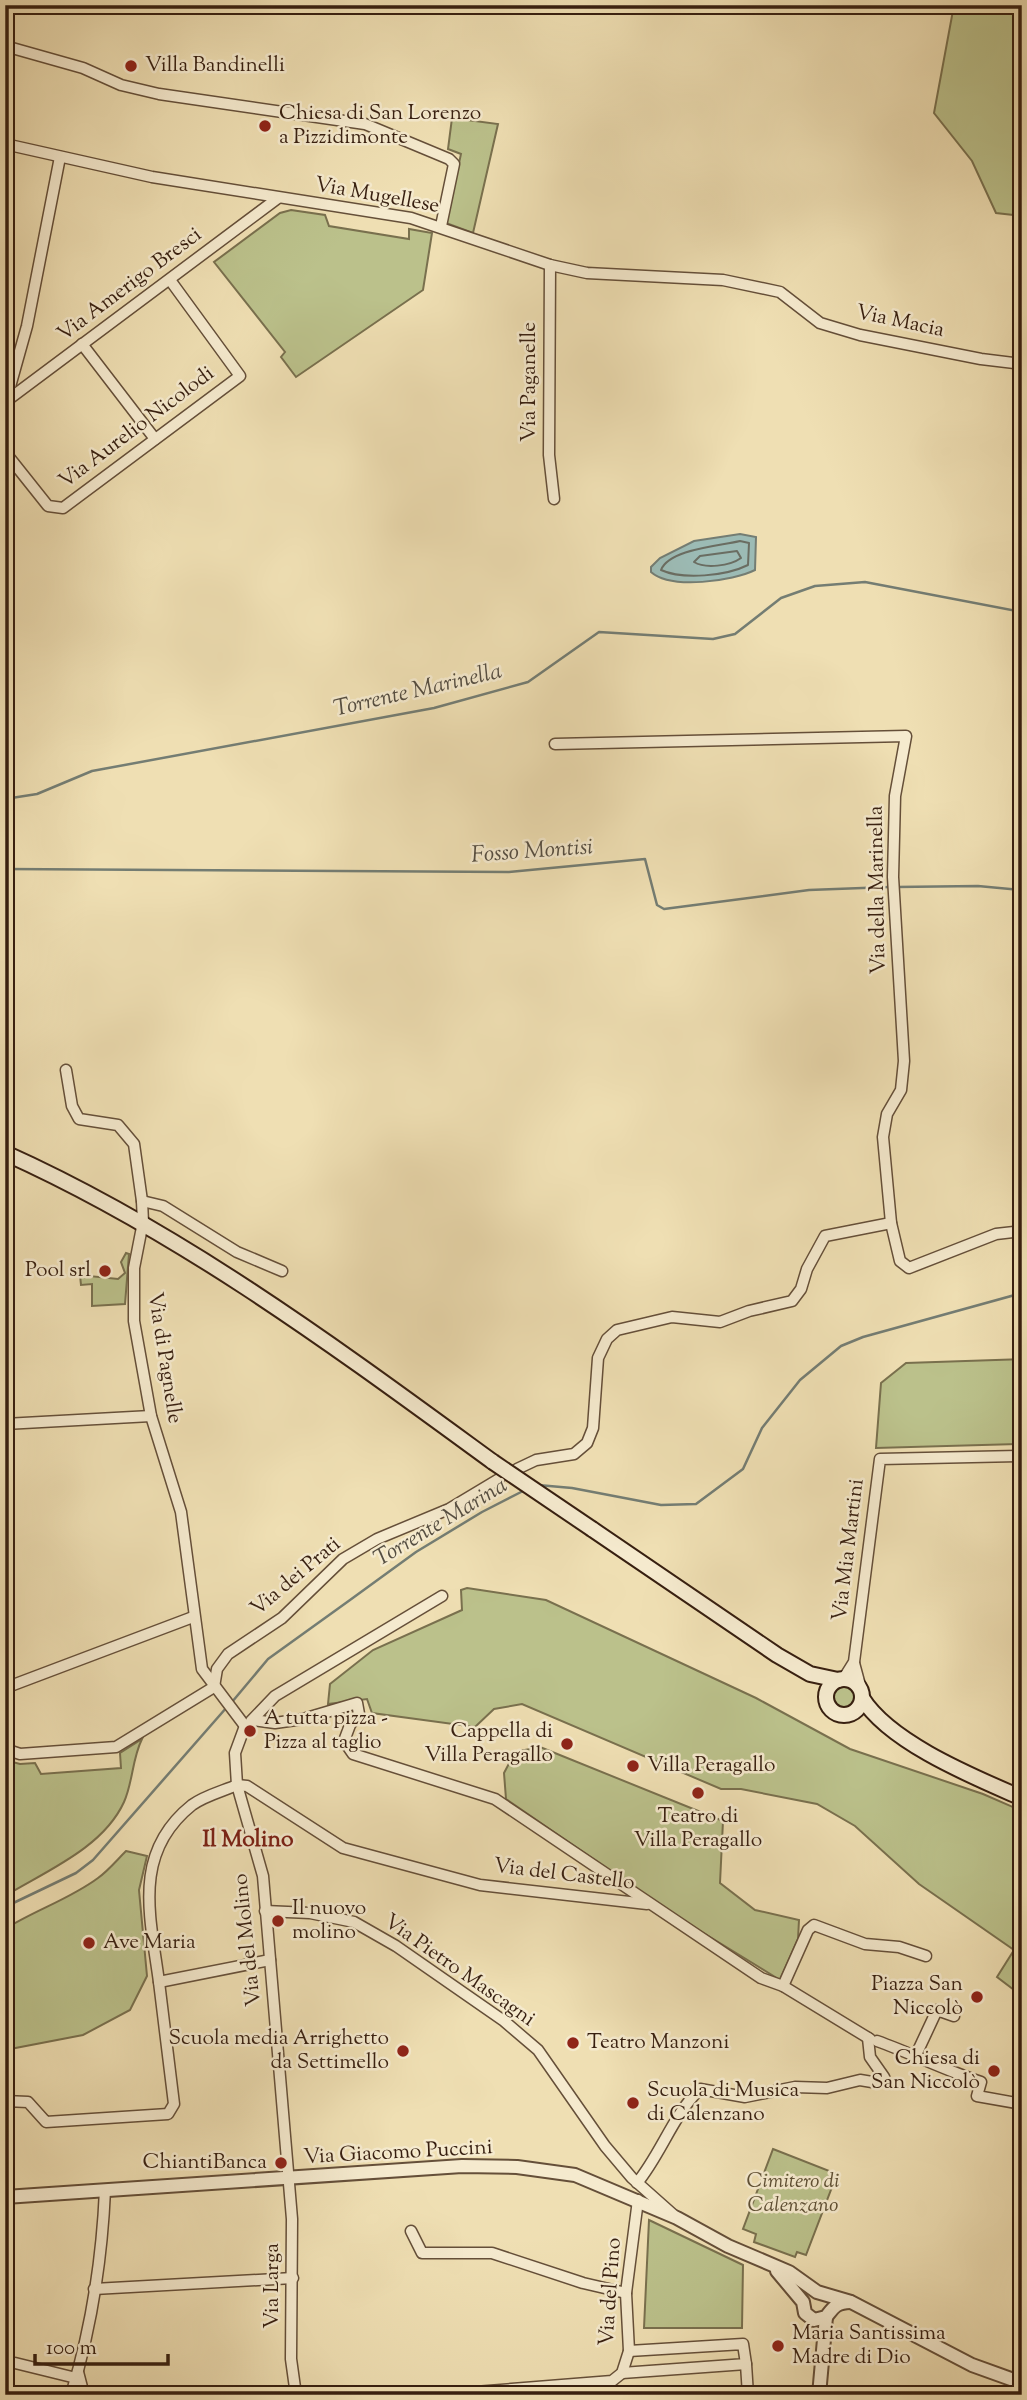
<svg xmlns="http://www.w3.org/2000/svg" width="1027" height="2400" font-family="'Sorts Mill Goudy',serif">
  <rect width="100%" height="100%" fill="#efdfb3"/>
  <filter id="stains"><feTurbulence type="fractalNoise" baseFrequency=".00286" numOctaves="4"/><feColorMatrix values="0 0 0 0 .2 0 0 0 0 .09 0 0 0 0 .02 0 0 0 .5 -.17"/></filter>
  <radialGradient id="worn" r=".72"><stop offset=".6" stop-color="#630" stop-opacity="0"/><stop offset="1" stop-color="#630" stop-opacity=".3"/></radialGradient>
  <g fill="#bbc18b" stroke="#79704e" stroke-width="2">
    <path d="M954,5H1022V216L996,213L972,161L934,113Z"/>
    <path d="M452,118L498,124L473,233L446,223L461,154L448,149Z"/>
    <path d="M291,210L325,215L329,226L409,239V229L432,233L423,290L296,377L281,357L285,352L214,262L280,213Z"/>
    <path d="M126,1253L129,1254L125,1304L92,1306V1284L81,1285L80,1275L118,1279L125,1273L121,1262Z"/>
    <path d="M1022,1359V1444L876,1448L881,1383L906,1363Z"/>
    <path d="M467,1588L546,1600L756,1698L850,1749L983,1794L1022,1811V1996L997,1977L1014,1950L919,1884L855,1826L817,1804L741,1789H721L522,1704L494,1709L475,1727L372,1713L367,1699L328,1704L330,1684L373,1650L462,1610L461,1590Z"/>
    <circle cx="844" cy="1698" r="14"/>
    <path d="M142,1739C132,1759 133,1782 124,1802C103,1848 46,1871 5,1896V1760L20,1764L35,1763L41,1774L121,1768L120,1753Z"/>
    <path d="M540,1747L723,1821L720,1883L755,1910L799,1920L798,1939L780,1980L679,1918L506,1799L504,1773L515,1752Z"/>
    <path d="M126,1851L147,1856L139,1890L147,1976L130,2010L83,2035L5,2050V1929C35,1910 70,1899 98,1878C108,1871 117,1860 126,1851Z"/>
    <path d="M773,2149L837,2174L806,2255L797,2252L795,2257L754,2242L756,2234L743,2229Z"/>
    <path d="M649,2220L743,2265L742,2328H644Z"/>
  </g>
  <path fill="#9cbbb5" stroke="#747d73" stroke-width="2" d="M740,534L756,537L755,570C733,581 671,590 651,572V567L660,558L694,541Z"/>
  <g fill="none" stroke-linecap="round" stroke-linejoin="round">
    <g stroke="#6a6d62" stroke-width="2">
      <path d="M740,541L749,543L748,565C726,576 683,580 661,570C669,549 720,546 740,541Z"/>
      <path d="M737,551L741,558C730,566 705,569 694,562L700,556Z"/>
    </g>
    <g stroke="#747d73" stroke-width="2.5">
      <path d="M5,799L37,794L92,771L434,708L528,682L599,632L713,639L735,634L781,598L815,586L865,582L1022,612"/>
      <path d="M5,869L509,872L645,859L657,905L664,909L809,890L889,887"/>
      <path d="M896,887L978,886L1022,890"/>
      <path d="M538,1485L572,1488L661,1505L696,1504L743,1469L762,1428L800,1380L841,1346L863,1337L1022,1293"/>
      <path d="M232,1702L268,1659L350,1600L416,1552L482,1512L525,1490"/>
      <path d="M5,1907L76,1873L93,1860L227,1707"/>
    </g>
    <defs>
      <g id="minor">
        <path d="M5,46L83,68L121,85L159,94L365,124L449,159L454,164L441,226"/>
        <path d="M5,144L152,177L411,218L550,265L587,273L723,280L780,292L820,323L860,335L981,359L1022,364"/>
        <path d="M550,265L549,455L554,499"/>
        <path d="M82,344L155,439"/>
        <path d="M6,401L27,326L60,157"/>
        <path d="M5,402L278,198"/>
        <path d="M5,452L48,506L63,508L240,376L170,280"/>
        <path d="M555,744L906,736L895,796L893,877L904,1061L901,1090L887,1114L883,1137L891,1223L900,1261L909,1268L996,1234L1022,1231"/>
        <path d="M66,1070L72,1106L79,1119L118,1125L134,1144L142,1201L143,1222L134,1268V1321L151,1416L181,1512L202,1669L245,1726"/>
        <path d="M142,1201L163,1206L237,1252L282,1271"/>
        <path d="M5,1424L151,1416"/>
        <path d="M517,1469L536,1460L574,1454L587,1443L593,1428L598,1358L607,1339L617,1330L672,1317L720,1322L749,1311L792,1301L801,1289L807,1269L825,1236L891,1223"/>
        <path d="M854,1663L861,1689"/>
        <path d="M844,1678L854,1662L880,1459L1022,1456"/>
        <path d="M214,1687L217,1669L228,1654L282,1618L343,1559L377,1539L449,1509L499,1479"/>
        <path d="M5,1688L193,1617"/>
        <path d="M253,1720L275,1723L303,1719L357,1703L359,1714L350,1725L344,1741L353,1754L495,1799L761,1978L783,1986L870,2039"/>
        <path d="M251,1721L275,1696L442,1596"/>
        <path d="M245,1726L235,1753L237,1785L263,1876L292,2219L291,2359L296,2395"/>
        <path d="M5,1749L20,1754L116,1747L214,1687"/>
        <path d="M237,1785L247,1786L343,1848L480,1885L647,1904"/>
        <path d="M237,1785C223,1791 204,1796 192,1805C132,1853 150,1915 159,1982L270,1960"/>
        <path d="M265,1911L310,1913L354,1922L396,1946L504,2021L538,2050L605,2146L632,2178L677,2218"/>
        <path d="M783,1986L808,1930L814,1925L865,1944L899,1947L926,1956"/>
        <path d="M877,2041C913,2054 945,2070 981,2082L977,2096L1022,2104"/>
        <path d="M916,2055L937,2010L954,2016"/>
        <path d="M5,2101L28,2102L46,2122L168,2114L174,2104L159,1982"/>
        <path d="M637,2183C661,2154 673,2115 700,2089L745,2097L795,2087L827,2088L860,2080L878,2083L884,2077L870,2057L868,2038"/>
        <path d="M411,2231L422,2253H492L583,2283L626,2293"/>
        <path d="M94,2289L293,2278"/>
        <path d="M15,2363L76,2378"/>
        <path d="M746,2364L748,2395"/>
        <path d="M78,2372L84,2395"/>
        <path d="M622,2373L746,2364L743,2344L629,2351"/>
        <path d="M71,2395C91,2329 102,2259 105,2190"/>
        <path d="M348,2395L370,2392L389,2395"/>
        <path d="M437,2395L612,2381L622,2373L629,2351L626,2293L638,2200"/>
      </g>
      <g id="tertiary">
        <path d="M5,2197L462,2166L517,2167L575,2175L677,2218L728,2246L789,2272L817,2292L851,2302L972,2365L1022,2383"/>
        <path d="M777,2271L803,2302L805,2313L814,2320L826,2317C834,2307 835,2303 850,2302"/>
        <path d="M819,2395L826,2317"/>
      </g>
      <g id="secondary">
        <path d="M5,1153C181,1232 338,1349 493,1462"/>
        <path d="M592,1529L777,1655L810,1674L838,1680"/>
        <circle cx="844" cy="1697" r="18"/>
        <path d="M862,1698C890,1743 974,1777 1022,1798"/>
      </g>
    </defs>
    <use href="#minor" stroke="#654f39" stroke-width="13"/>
    <use href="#tertiary" stroke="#654f39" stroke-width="16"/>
    <use href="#secondary" stroke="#371f10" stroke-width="18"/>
    <use href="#minor" stroke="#f5eace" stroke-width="10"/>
    <use href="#tertiary" stroke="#f5eace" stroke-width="12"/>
    <use href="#secondary" stroke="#f5eace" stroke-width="14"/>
    <defs>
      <path id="secondary-bridge" d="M493,1462L592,1529"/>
    </defs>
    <use href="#secondary-bridge" stroke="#371f10" stroke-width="18" stroke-linecap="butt"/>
    <use href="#secondary-bridge" stroke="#f5eace" stroke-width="14"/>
  </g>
  <g fill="#8f2418" stroke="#f5eace" stroke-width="2.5">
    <circle cx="131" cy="66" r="7"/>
    <circle cx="265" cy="126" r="7"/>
    <circle cx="105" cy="1271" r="7"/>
    <circle cx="250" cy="1731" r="7"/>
    <circle cx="567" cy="1744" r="7"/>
    <circle cx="633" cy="1766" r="7"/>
    <circle cx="698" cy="1793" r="7"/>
    <circle cx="278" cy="1921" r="7"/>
    <circle cx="89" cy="1943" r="7"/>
    <circle cx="977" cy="1997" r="7"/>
    <circle cx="573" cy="2043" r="7"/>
    <circle cx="403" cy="2051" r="7"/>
    <circle cx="994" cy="2071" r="7"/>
    <circle cx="633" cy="2103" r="7"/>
    <circle cx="281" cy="2163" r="7"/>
    <circle cx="778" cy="2346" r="7"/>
  </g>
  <g text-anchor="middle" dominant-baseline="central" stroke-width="5" stroke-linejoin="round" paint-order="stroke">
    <g font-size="21" fill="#371f10" stroke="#f5eace" text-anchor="start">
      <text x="145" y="66">Villa Bandinelli</text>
      <text x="279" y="114">Chiesa di San Lorenzo<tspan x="279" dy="24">a Pizzidimonte</tspan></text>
      <text x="91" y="1271" text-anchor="end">Pool srl</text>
      <text x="264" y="1719">A tutta pizza -<tspan x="264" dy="24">Pizza al taglio</tspan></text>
      <text x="553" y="1732" text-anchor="end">Cappella di<tspan x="553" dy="24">Villa Peragallo</tspan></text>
      <text x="647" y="1766">Villa Peragallo</text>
      <text x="698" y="1817" text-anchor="middle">Teatro di<tspan x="698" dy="24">Villa Peragallo</tspan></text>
      <text x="292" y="1909">Il nuovo<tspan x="292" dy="24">molino</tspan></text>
      <text x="103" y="1943">Ave Maria</text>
      <text x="963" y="1985" text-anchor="end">Piazza San<tspan x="963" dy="24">Niccolò</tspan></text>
      <text x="389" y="2039" text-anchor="end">Scuola media Arrighetto<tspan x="389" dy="24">da Settimello</tspan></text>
      <text x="587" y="2043">Teatro Manzoni</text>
      <text x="980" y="2059" text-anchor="end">Chiesa di<tspan x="980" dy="24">San Niccolò</tspan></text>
      <text x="647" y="2091">Scuola di Musica<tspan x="647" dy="24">di Calenzano</tspan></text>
      <text x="267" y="2163" text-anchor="end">ChiantiBanca</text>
      <text x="792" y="2334">Maria Santissima<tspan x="792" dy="24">Madre di Dio</tspan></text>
    </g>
    <g font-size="21" fill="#371f10" stroke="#f5eace">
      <text transform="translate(377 196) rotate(10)">Via Mugellese</text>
      <text transform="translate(130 285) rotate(-37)">Via Amerigo Bresci</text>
      <text transform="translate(900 322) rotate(12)">Via Macia</text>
      <text transform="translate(530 382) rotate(-90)">Via Paganelle</text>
      <text transform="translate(137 428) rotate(-37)">Via Aurelio Nicolodi</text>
      <text transform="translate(878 890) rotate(-91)">Via della Marinella</text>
      <text transform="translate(164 1358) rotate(81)">Via di Pagnelle</text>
      <text transform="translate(849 1550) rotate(-83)">Via Mia Martini</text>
      <text transform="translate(296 1577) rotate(-40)">Via dei Prati</text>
      <text transform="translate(564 1875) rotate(7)">Via del Castello</text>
      <text transform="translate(248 1940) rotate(-96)">Via del Molino</text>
      <text transform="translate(459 1971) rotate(35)">Via Pietro Mascagni</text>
      <text transform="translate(398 2153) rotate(-3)">Via Giacomo Puccini</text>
      <text transform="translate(273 2286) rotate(-90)">Via Larga</text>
      <text transform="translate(611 2292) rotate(-86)">Via del Pino</text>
    </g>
    <g font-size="21" font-style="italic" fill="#5f5035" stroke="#f5eace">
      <text x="793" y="2182">Cimitero di<tspan x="793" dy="24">Calenzano</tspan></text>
    </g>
    <g font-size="23" font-style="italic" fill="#554e42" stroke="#f5eace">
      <text transform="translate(418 691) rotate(-13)">Torrente Marinella</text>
      <text transform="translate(532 852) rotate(-4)">Fosso Montisi</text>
      <text transform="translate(441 1523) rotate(-31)">Torrente Marina</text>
    </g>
    <g font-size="23" font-weight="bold" fill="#7a1f14" stroke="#f5eace">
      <text x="248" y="1840">Il Molino</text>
    </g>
  </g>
  <rect width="1027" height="2400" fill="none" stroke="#efdfb3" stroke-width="28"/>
  <rect x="7" y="7" width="1013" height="2386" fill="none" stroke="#371f10" stroke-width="3.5"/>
  <rect x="14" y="14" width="999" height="2372" fill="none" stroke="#371f10" stroke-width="2"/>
  <path d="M35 2354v10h133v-10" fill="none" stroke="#371f10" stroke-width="3.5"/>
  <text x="46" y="2354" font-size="21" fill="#371f10" stroke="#f5eace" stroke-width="5" paint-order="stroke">100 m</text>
  <rect width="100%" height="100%" filter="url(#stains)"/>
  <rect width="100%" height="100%" fill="url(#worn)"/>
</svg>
